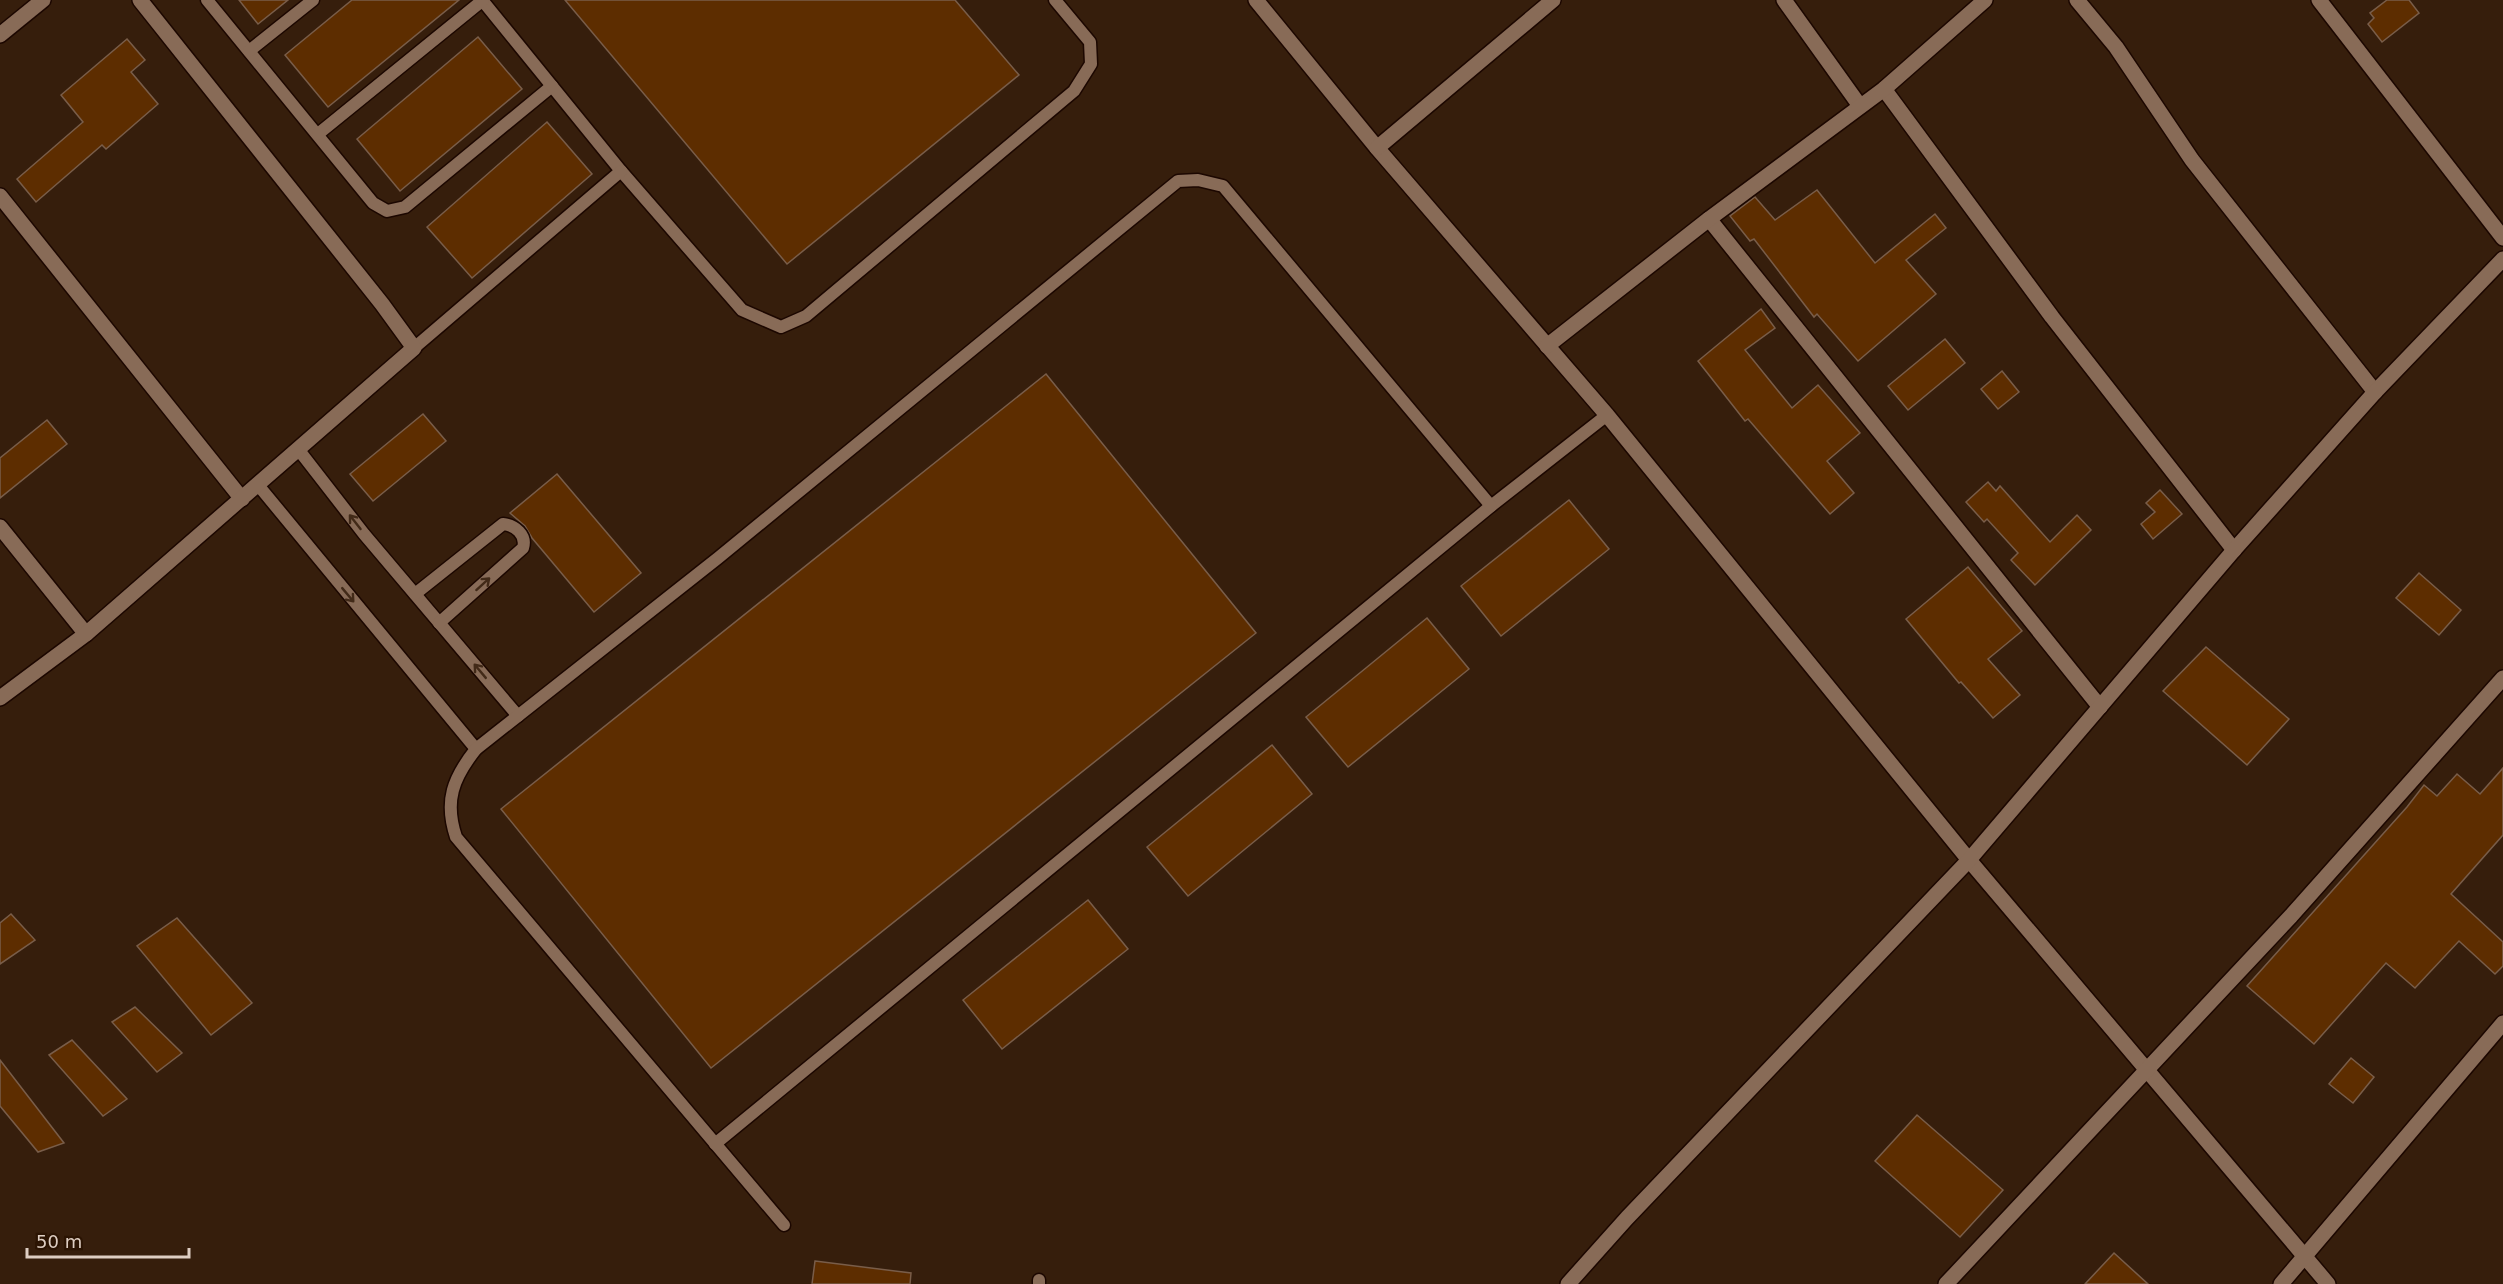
<svg xmlns="http://www.w3.org/2000/svg" width="2503" height="1284" font-family="'DejaVu Sans',sans-serif">
  <rect width="100%" height="100%" fill="#361e0c"/>
  <g fill="#5d2d00" stroke="#795d49" stroke-width="1.5">
    <path d="M239,0H288L258,24Z"/>
    <path d="M352,0H459L328,107L285,55Z"/>
    <path d="M565,0H955L1019,75L787,264Z"/>
    <path d="M2387,0H2409L2419,13L2382,42L2368,24L2374,18L2370,13Z"/>
    <path d="M478,37L522,89L400,191L357,139Z"/>
    <path d="M127,39L145,60L131,72L158,104L106,149L102,145L36,202L17,179L83,122L61,95Z"/>
    <path d="M547,122L592,174L472,278L427,227Z"/>
    <path d="M1817,190L1875,263L1935,214L1946,228L1906,260L1936,294L1858,361L1817,314L1814,317L1754,239L1750,241L1730,216L1755,197L1775,220Z"/>
    <path d="M1761,309L1775,328L1745,350L1792,408L1818,385L1860,433L1827,461L1854,493L1830,514L1748,419L1745,421L1698,361Z"/>
    <path d="M1945,339L1965,363L1908,410L1888,386Z"/>
    <path d="M2002,371L2019,392L1998,409L1981,389Z"/>
    <path d="M1046,374L1256,633L711,1068L501,809Z"/>
    <path d="M423,414L446,441L373,501L350,474Z"/>
    <path d="M47,420L67,444L0,498V458Z"/>
    <path d="M557,474L641,573L594,612L532,538L525,526L510,513Z"/>
    <path d="M1988,482L1996,491L2000,486L2050,542L2077,515L2091,530L2035,585L2011,560L2018,553L1987,519L1984,522L1966,502Z"/>
    <path d="M2160,490L2182,514L2153,539L2141,524L2155,512L2146,503Z"/>
    <path d="M1569,500L1609,549L1501,636L1461,586Z"/>
    <path d="M1968,567L2022,631L1988,659L2020,695L1993,718L1961,682L1959,683L1906,619Z"/>
    <path d="M2419,573L2461,610L2439,635L2396,598Z"/>
    <path d="M1427,618L1469,669L1348,767L1306,717Z"/>
    <path d="M2206,647L2289,719L2247,765L2163,691Z"/>
    <path d="M1272,745L1312,794L1188,896L1147,847Z"/>
    <path d="M2503,768V835L2451,894L2503,942V966L2495,974L2459,941L2415,988L2386,963L2314,1044L2247,986L2407,807L2424,785L2437,796L2457,774L2480,794Z"/>
    <path d="M1088,900L1128,949L1002,1049L963,1000Z"/>
    <path d="M11,914L35,940L0,964V923Z"/>
    <path d="M177,918L252,1003L211,1035L137,946Z"/>
    <path d="M135,1007L182,1053L157,1072L112,1022Z"/>
    <path d="M72,1040L127,1099L103,1116L49,1055Z"/>
    <path d="M2351,1058L2374,1077L2353,1103L2329,1084Z"/>
    <path d="M0,1060L64,1143L38,1152L0,1106Z"/>
    <path d="M1917,1115L2003,1190L1960,1237L1875,1161Z"/>
    <path d="M2114,1253L2148,1284H2085Z"/>
    <path d="M815,1261L911,1273L910,1284H812Z"/>
  </g>
  <g fill="none" stroke-linecap="round" stroke-linejoin="round">
    <defs>
      <g id="service">
        <path d="M207,0L373,203L387,211L405,207L552,86"/>
        <path d="M482,0L621,171L742,310L781,327L806,316L1074,91L1091,64L1090,42L1055,0"/>
        <path d="M249,51L313,0"/>
        <path d="M318,134L483,0"/>
        <path d="M414,348L621,171"/>
        <path d="M298,449L364,534L518,716"/>
        <path d="M258,485L476,749"/>
        <path d="M415,594L503,524C515,525 527,535 523,548L439,623"/>
        <path d="M715,1144L1491,506L1607,415"/>
        <path d="M784,1225L456,837C444,801 453,778 476,749L718,558L1178,181L1198,180L1223,186L1491,506"/>
        <path d="M1039,1284V1280"/>
      </g>
      <g id="minor">
        <path d="M1256,0L1377,148L1607,415L1969,860L2328,1284"/>
        <path d="M1784,0L1860,106"/>
        <path d="M2077,0L2116,47L2192,160L2375,392"/>
        <path d="M2319,0L2503,238"/>
        <path d="M0,35L43,0"/>
        <path d="M1884,89L2052,317L2234,550"/>
        <path d="M1377,148L1553,0"/>
        <path d="M0,196L242,499"/>
        <path d="M1709,219L2100,707"/>
        <path d="M1547,346L1709,219L1884,89L1985,0"/>
        <path d="M0,527L86,634"/>
        <path d="M0,698L86,634L414,348L382,304L140,0"/>
        <path d="M1568,1284L1627,1218L1969,860L2234,550L2375,392L2503,259"/>
        <path d="M1946,1284L2291,916L2503,678"/>
        <path d="M2281,1284L2503,1023"/>
      </g>
    </defs>
    <use href="#service" stroke="#1c0700" stroke-width="15"/>
    <use href="#minor" stroke="#1c0700" stroke-width="18"/>
    <use href="#service" stroke="#886b57" stroke-width="12"/>
    <use href="#minor" stroke="#886b57" stroke-width="15"/>
  </g>
  <defs><path id="oneway-shaft" d="M-6 0H5M1.5-3L5.5 0L1.5 3" fill="none" stroke-width="1.6" stroke-linecap="round" stroke-linejoin="round" transform="scale(1.5)"/></defs>
  <g stroke="#422a18">
    <use href="#oneway-shaft" transform="translate(355 522) rotate(-128)"/>
    <use href="#oneway-shaft" transform="translate(483 584) rotate(-42)"/>
    <use href="#oneway-shaft" transform="translate(348 595) rotate(50)"/>
    <use href="#oneway-shaft" transform="translate(480 671) rotate(-130)"/>
  </g>
  <path d="M27 1248v9h162v-9" fill="none" stroke="#decec3" stroke-width="3"/>
  <text x="36" y="1248" font-size="18" fill="#decec3" stroke="#2b1403" stroke-width="4.5" paint-order="stroke">50 m</text>
</svg>
